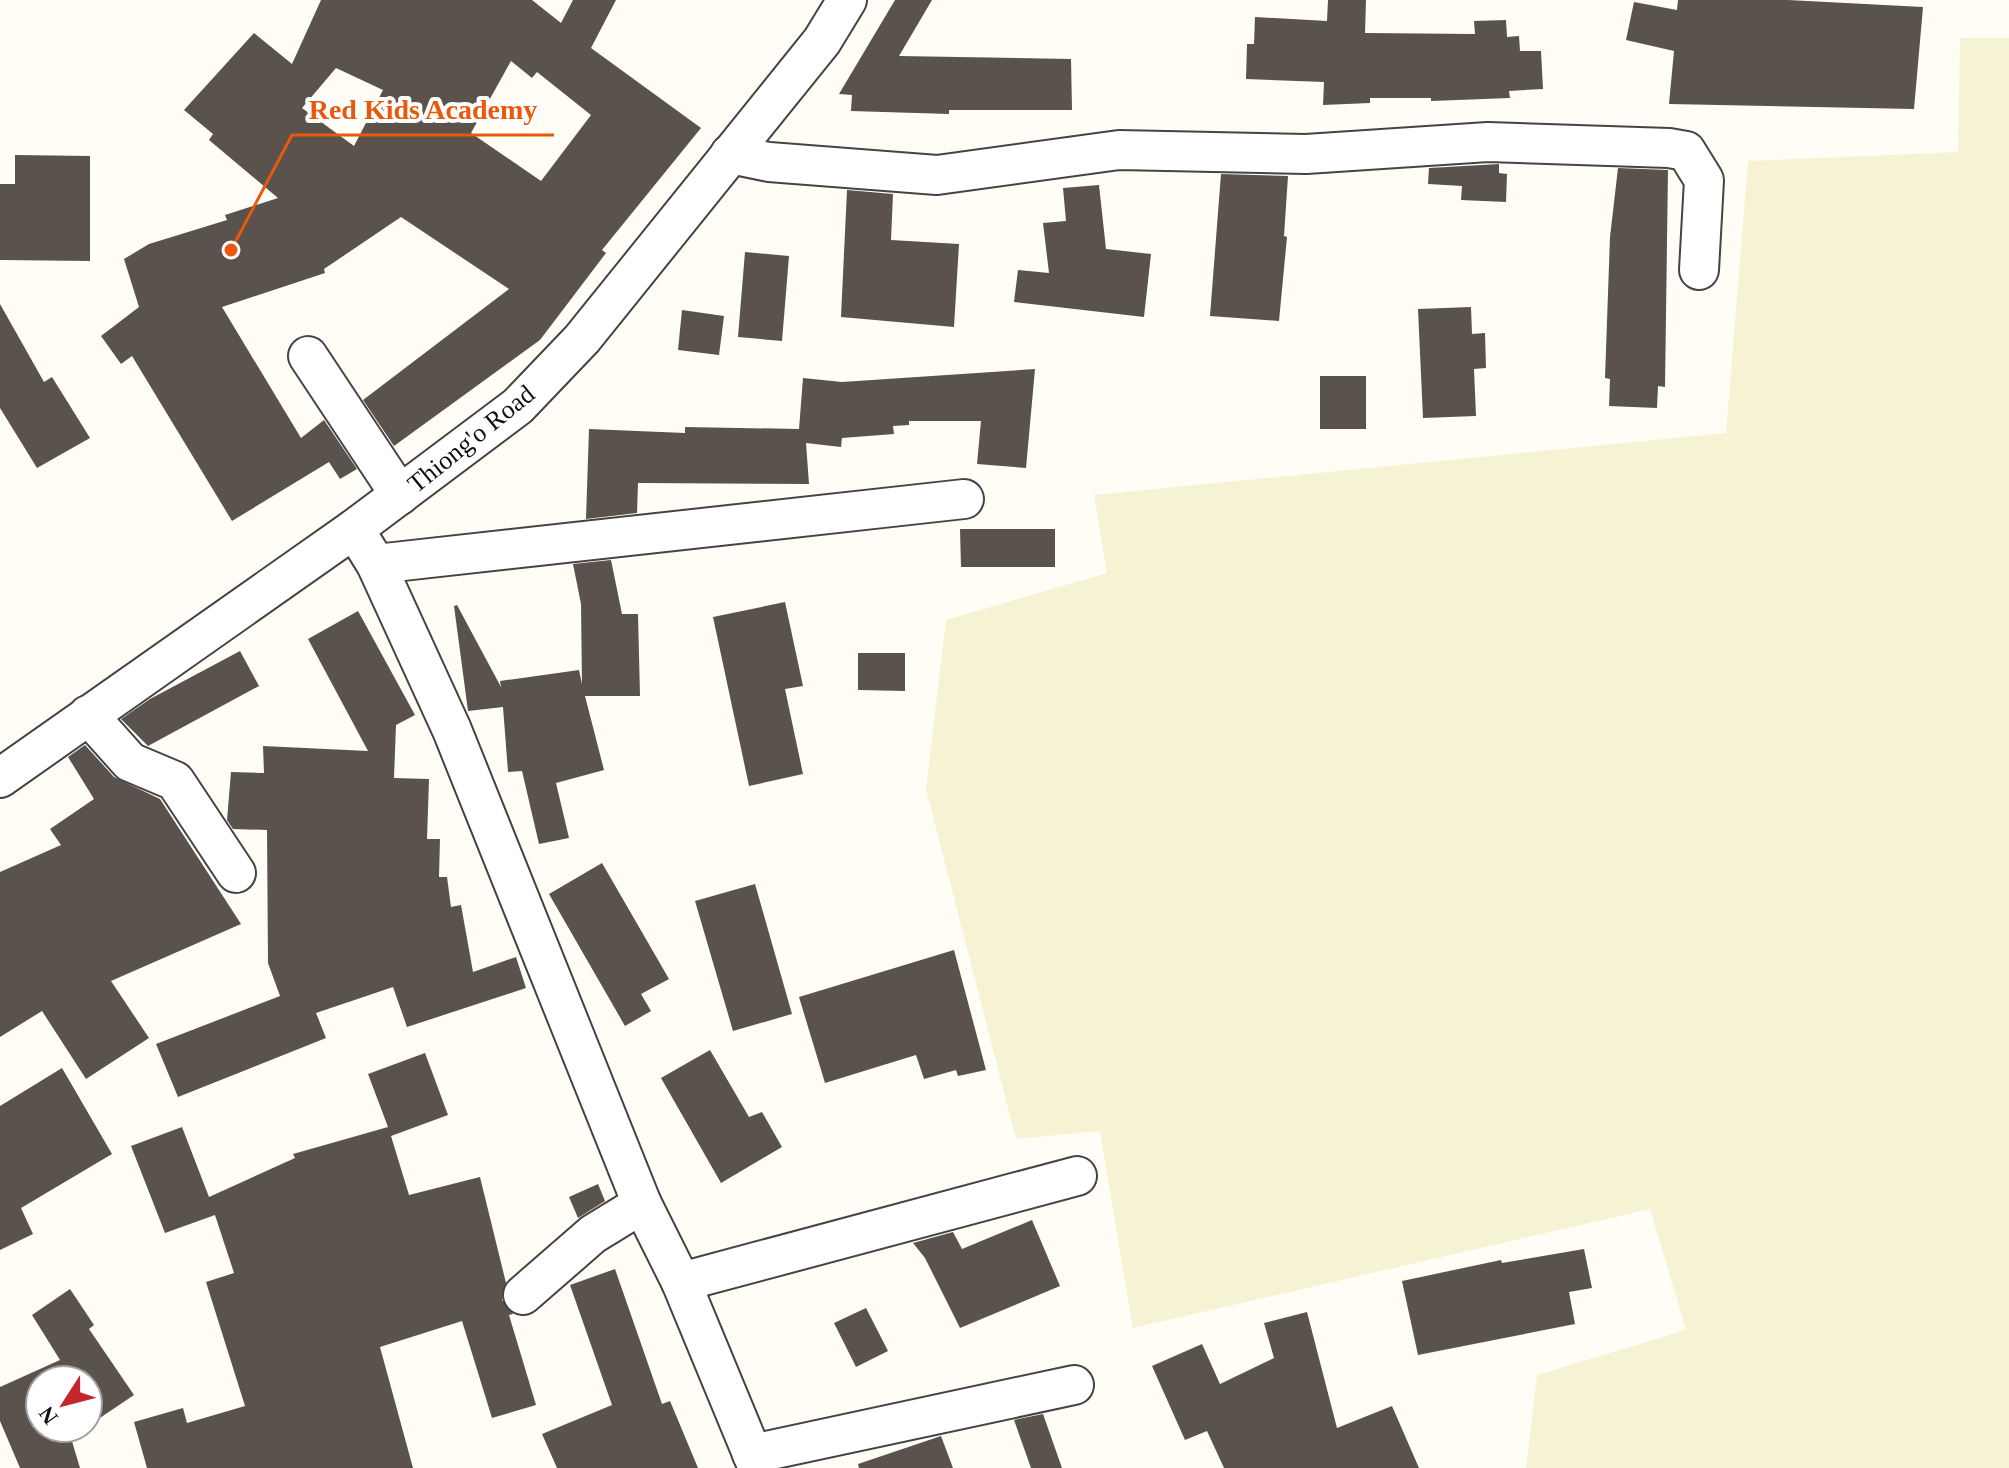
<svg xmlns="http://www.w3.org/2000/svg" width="2009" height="1468" font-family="Georgia,serif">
  <rect width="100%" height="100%" fill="#fffdf5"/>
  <path fill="#f6f3d4" d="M1960,38H2009V1468H1526L1537,1375L1686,1330L1650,1209L1133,1328L1100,1131L1016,1139L926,789L946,620L1107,573L1094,495L1726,433L1748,161L1958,152Z"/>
  <g fill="#5a524d" fill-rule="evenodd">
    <path d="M321,0H532L561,23L573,0H616L591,48L701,128L602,250L606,253L540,340L394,446L363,400L509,289L401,217L324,269L325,273L222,307L301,438L324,420L357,469L340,479L329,462L232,521L132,356L121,364L101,336L139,307L124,259L149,244L227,220L225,215L278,198L209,140L213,134L184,110L254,33L292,64ZM511,61L532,78L537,72L591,115L541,181L471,133ZM336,68L383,90L354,146L302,108Z"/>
    <path d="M895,0H932L899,56L1071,59L1072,110H949V114L851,111L852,95L839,94Z"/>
    <path d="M1328,0H1366L1365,33L1475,34L1474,21L1506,20L1507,37L1519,36L1520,51H1541L1543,89L1509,91L1510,98L1431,101V98H1370V103L1323,105L1324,82L1246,79L1247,44H1254L1255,17L1327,21Z"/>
    <path d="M1678,0H1788L1923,7L1914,109L1669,104L1674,51L1626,40L1634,2L1677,10Z"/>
    <path d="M15,155L90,156V261L0,260V184H15Z"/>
    <path d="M1499,164V173L1507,174L1506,202L1461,200L1462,186L1428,184L1429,168Z"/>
    <path d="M1618,168L1668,170L1665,387L1658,386L1657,408L1609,406L1610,379L1605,378L1610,237Z"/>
    <path d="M1221,174L1288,176L1284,236L1287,237L1279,321L1210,316Z"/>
    <path d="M1099,185L1106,249L1151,254L1144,317L1014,302L1018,270L1049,273L1043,223L1066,221L1063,188Z"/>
    <path d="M847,190L893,194L891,240L959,244L954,327L841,317Z"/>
    <path d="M745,252L789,256L782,341L738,337Z"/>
    <path d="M0,304L44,382L52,377L90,438L37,468L0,408Z"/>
    <path d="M1471,307L1472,334L1485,333L1486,368L1474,369L1476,416L1423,418L1418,309Z"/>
    <path d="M682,310L724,316L719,355L678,350Z"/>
    <path d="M1035,369L1026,468L977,464L981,421H909V425L893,426L894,434L842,438L841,447L806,443L809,484L638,483L637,513L586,519L589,429L685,433V427L799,429L803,378L842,382Z"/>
    <rect x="1320" y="376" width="46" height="53"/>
    <path d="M960,529H1055V567H961Z"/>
    <path d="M611,560L622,614H638L640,696H585L604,770L556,783L569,838L539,844L522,771L508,772L503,707L468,711L454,606L457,605L501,687L500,681L579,670L582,684L581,604L573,564Z"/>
    <path d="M785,602L803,686L785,689L803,774L749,786L713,617Z"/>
    <path d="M358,611L415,715L396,725L394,778L429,779L427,839H440L439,877H447L451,907L461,905L473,972L516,957L526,988L407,1027L393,987L316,1013L326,1038L178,1097L156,1044L280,996L268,963L267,830L233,829L227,820L231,772L264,773L263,746L368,751L308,639Z"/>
    <path d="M240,651L259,686L148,746L121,719L150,699Z"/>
    <path d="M858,653H905V691L858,690Z"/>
    <path d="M85,745L114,777L160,799L241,924L111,981L149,1038L86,1079L42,1011L0,1037V872L61,845L50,829L94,799L68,757Z"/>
    <path d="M602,863L669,979L641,994L651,1011L625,1026L549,894Z"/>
    <path d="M755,884L792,1014L733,1031L695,901Z"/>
    <path d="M954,950L986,1070L958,1076L956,1070L924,1079L916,1055L825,1083L799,997Z"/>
    <path d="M710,1050L749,1117L762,1112L782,1147L721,1183L661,1078Z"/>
    <path d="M425,1053L448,1115L391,1136L409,1195L480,1177L506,1283L502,1300L513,1314L509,1315L536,1405L492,1418L462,1321L380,1347L413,1468H147L134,1422L183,1408L187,1423L245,1406L206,1282L234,1273L215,1215L165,1233L131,1146L182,1127L209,1197L295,1158L293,1154L388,1127L368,1074Z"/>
    <path d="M62,1068L112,1154L21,1208L33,1234L0,1250V1106Z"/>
    <path d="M598,1184L605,1201L578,1218L569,1197Z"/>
    <path d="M1032,1220L1060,1286L960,1328L925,1258L913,1243L953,1232L962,1249Z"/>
    <path d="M1584,1249L1592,1288L1569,1292L1575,1324L1418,1355L1402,1281L1501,1260L1502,1263Z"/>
    <path d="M615,1269L662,1404L670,1401L698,1468H557L542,1434L612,1405L570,1285Z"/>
    <path d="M70,1289L94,1325L89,1329L134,1395L88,1426V1380H40V1428H85L71,1438L80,1468H20L0,1421V1387L60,1360L32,1315Z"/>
    <path d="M866,1308L888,1351L856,1367L834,1323Z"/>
    <path d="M1307,1312L1337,1428L1392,1406L1419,1468H1224L1207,1431L1185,1440L1152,1366L1202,1344L1220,1384L1274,1358L1264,1323Z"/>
    <path d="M1043,1414L1062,1468H1031L1014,1420Z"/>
    <path d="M941,1436L953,1468H859L858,1464Z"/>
  </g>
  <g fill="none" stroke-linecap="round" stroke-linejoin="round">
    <defs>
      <g id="minor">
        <path d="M730,154L769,162L937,175L1119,150L1306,154L1488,142L1669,148L1686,151L1704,180L1699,270"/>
        <path d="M308,356L400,495"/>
        <path d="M354,529L376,564L452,730L642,1204L681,1282L758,1468"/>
        <path d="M376,564L964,499"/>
        <path d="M88,715L130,762L175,781L236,873"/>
        <path d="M0,778L354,529L518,406L582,339L822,41L847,0"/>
        <path d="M681,1282L1077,1176"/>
        <path d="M523,1295L593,1234L642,1204"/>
        <path d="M752,1454L1074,1385"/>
      </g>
    </defs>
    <use href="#minor" stroke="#444" stroke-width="42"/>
    <use href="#minor" stroke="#fff" stroke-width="38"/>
  </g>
  <g text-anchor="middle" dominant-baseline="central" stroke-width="8" stroke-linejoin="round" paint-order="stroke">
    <g font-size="26" fill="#111" stroke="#fff">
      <text transform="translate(471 439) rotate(-39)">Thiong'o Road</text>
    </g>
  </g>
  <path fill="none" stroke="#e8590c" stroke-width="3" d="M231 250L292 135H554"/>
  <circle fill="#e8590c" stroke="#fff" stroke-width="3" cx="231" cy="250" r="8"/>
  <g font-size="28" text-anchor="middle" font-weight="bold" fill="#e8590c" stroke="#fff" stroke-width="8" stroke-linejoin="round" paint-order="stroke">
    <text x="423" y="119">Red Kids Academy</text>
  </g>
  <g transform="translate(64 1404) rotate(234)"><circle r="38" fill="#ffffff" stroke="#a0a0a0" stroke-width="2"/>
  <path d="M0-6L14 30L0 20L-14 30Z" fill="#c4262e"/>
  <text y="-12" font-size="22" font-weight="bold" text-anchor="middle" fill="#111111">N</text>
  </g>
</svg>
